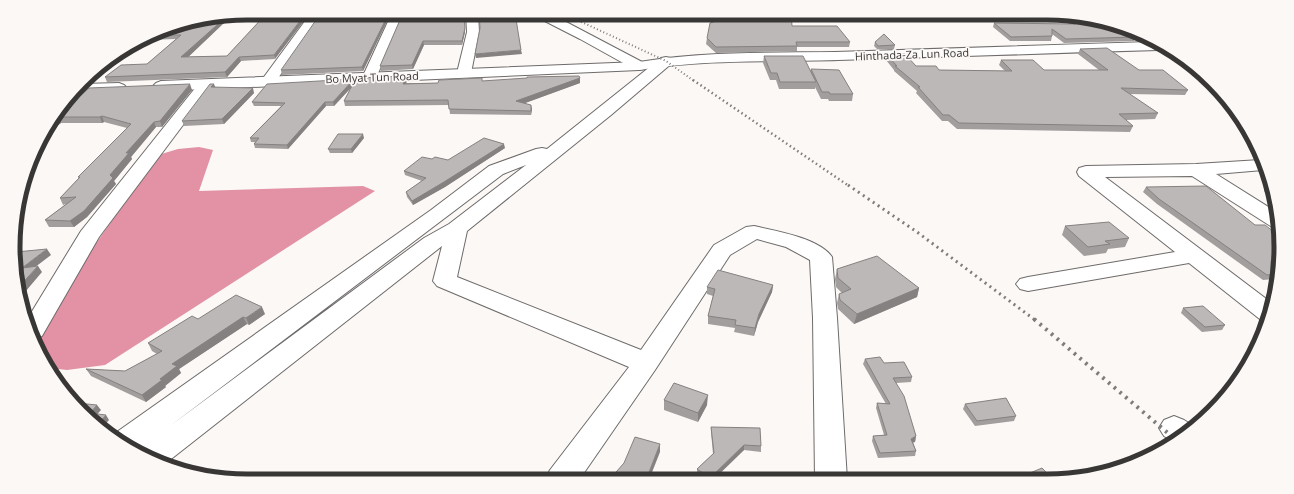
<svg xmlns="http://www.w3.org/2000/svg" width="1294" height="494" font-family="'Open Sans',sans-serif">
  <rect width="100%" height="100%" fill="#fbf8f6"/>
  <path fill="#e292a4" d="M199,147L213,150L199,191L363,186L375,191L105,365L67,370L49,368L34,332L38,326L158,155L178,149Z"/>
  <g fill="none" stroke-linecap="round" stroke-linejoin="round">
    <defs>
      <g id="minor">
        <path d="M311,13H323L274,84L269,86L264,84L261,81Z"/>
        <path d="M392,13H404L376,78L374,81L369,82L364,81L362,78Z"/>
        <path d="M466,13H478L479,32L471,73L469,76L464,77L459,76L457,73L467,32Z"/>
        <path d="M533,13H549L644,63L646,66L644,69L639,70L634,69L580,39L535,16Z"/>
        <path d="M666,57L671,58L673,61L671,64L611,115L467,231L457,277L641,350L714,245L746,227L754,226C776,231 819,238 832,257L837,318L847,480H815L813,318L810,260L786,247L757,239L730,255L655,370L579,480H545L550,470L629,367L437,286L433,281L442,246L166,463L140,450L141,448L139,449L113,437L114,434L431,210L489,166L536,149L542,148L547,149L661,58ZM526,165L449,224L424,238L170,426L503,174Z"/>
        <path d="M205,80L210,82L213,85L99,237L42,336L36,338L28,318L81,231L200,82Z"/>
        <path d="M1260,160L1263,170L1216,174L1278,213V229L1272,227L1192,176L1105,177L1273,304L1267,321L1261,320L1189,263L1028,291L1020,289L1016,284L1020,279L1028,277L1175,252L1079,176L1077,172L1079,168L1086,166L1196,164Z"/>
        <path d="M1174,416L1184,420L1195,427L1173,442L1164,436L1159,428L1164,420Z"/>
      </g>
      <g id="secondary">
        <path d="M1150,42L1163,48L1158,50C1051,53 945,57 838,60C771,62 705,59 639,70L161,91L156,89L153,86L156,83L161,81L639,62C704,51 770,53 835,52C940,49 1045,45 1150,42Z"/>
        <path d="M119,83L124,85L127,88L124,91L75,93L82,84Z"/>
      </g>
    </defs>
    <use href="#minor" stroke="#6e6b6a" stroke-width="2"/>
    <use href="#secondary" stroke="#6e6b6a" stroke-width="2"/>
    <use href="#minor" fill="#fff" fill-rule="evenodd"/>
    <use href="#secondary" fill="#fff" fill-rule="evenodd"/>
    <path stroke="#7f7d7c" stroke-width="2" stroke-dasharray="1 2.5" stroke-linecap="butt" d="M562,13L666,61L694,81"/>
    <path stroke="#7f7d7c" stroke-width="2.5" stroke-dasharray="1.5 3" stroke-linecap="butt" d="M693,80L849,186"/>
    <path stroke="#7f7d7c" stroke-width="3" stroke-dasharray="2 4" stroke-linecap="butt" d="M848,185L917,232L1035,320"/>
    <path stroke="#7f7d7c" stroke-width="4" stroke-dasharray="2.5 5" stroke-linecap="butt" d="M1034,319L1176,440"/>
  </g>
  <g fill="#a29e9d">
    <path d="M267,13L275,59L241,61L227,77L107,82L105,77L147,64L176,39L147,40L172,26L234,15L226,21L188,57L227,56Z"/>
    <path d="M391,13L363,71L282,75L281,70Z"/>
    <path d="M403,13H465V32L462,45H424L413,69L381,71L380,66Z"/>
    <path d="M1069,21L1132,34L1136,37L1134,41L1064,43L1052,34V36L1051,41H1010L993,27L994,23L1068,24Z"/>
    <path d="M792,26L850,42L849,47H797V51L716,53L706,44L707,38Z"/>
    <path d="M875,42L895,45L894,49H877L874,46Z"/>
    <path d="M1080,49L1139,70L1188,90L1185,95L1129,94L1158,113L1155,119L1126,120L1133,126L1130,132L957,129L948,121H942L916,93L917,91L894,71V70L886,60L887,55L916,66L939,70L1005,71L999,65L1001,60L1044,70H1099L1078,54Z"/>
    <path d="M764,56L811,71V69L853,94L852,101H829L828,99H821L815,87V89H779L776,80H770L763,63Z"/>
    <path d="M482,78V81L580,78V83L525,103L532,109L531,115L450,114L449,105L345,106L344,101L351,88L334,106H326L288,149L255,148L254,144L255,142H251L250,138L281,106H254L252,102L354,79L355,80L407,81L406,83H438Z"/>
    <path d="M215,87L254,93L224,124L184,126L182,121Z"/>
    <path d="M192,90L162,127H156L131,157L132,159L114,181L116,184L87,217L74,227H49L45,220L66,204L63,205L60,198L79,178L78,177L127,128L104,122L102,123H61L42,136L44,130L75,94Z"/>
    <path d="M364,138L352,153H330L328,149Z"/>
    <path d="M505,148L445,187L413,205L407,197L406,192L422,181L405,175L404,171L432,159L448,160Z"/>
    <path d="M1266,186H1269L1273,200L1264,191Z"/>
    <path d="M1146,187L1255,225L1278,235L1275,279L1263,280L1157,204L1143,192Z"/>
    <path d="M1065,226L1129,238L1125,247L1108,249L1106,253L1084,256L1062,235Z"/>
    <path d="M837,269L919,288L917,297L854,324L838,309L837,303L839,294L842,293L836,287L835,279Z"/>
    <path d="M773,285L772,292L758,322L754,336L734,332L735,328L708,324V316L713,296L707,294V287Z"/>
    <path d="M1183,308L1225,325L1222,330L1202,332L1181,313Z"/>
    <path d="M265,314L249,325L247,324L179,369L181,373L165,386L166,387L146,402L91,376L86,369L125,371L157,354L152,351L148,343L198,319Z"/>
    <path d="M865,359L884,363L912,377L911,382L896,383L916,436L915,442H913L916,451L915,456L878,458L872,441L873,436L884,435L876,408L877,403L886,404L863,364Z"/>
    <path d="M664,400L707,405L698,422L664,410Z"/>
    <path d="M965,404L1016,416L1014,421L975,426L963,409Z"/>
    <path d="M711,427L761,446V452L744,450L713,480H705L697,474V469L713,454L711,432Z"/>
  </g>
  <g fill="#848180">
    <path d="M306,13H310L275,59L274,55Z"/>
    <path d="M389,13H391L363,71L362,67Z"/>
    <path d="M464,13L465,32L462,45V41Z"/>
    <path d="M658,13H677L658,15Z"/>
    <path d="M234,15L226,21L183,62L181,57L226,17Z"/>
    <path d="M423,41L424,45L413,69L412,65Z"/>
    <path d="M521,50L522,54L476,58L475,54Z"/>
    <path d="M239,57L241,61L227,77L225,72Z"/>
    <path d="M407,76V81L404,88L403,84Z"/>
    <path d="M580,78V83L517,106L516,101Z"/>
    <path d="M354,79L355,83L334,106L333,102Z"/>
    <path d="M190,84L192,90L162,127L160,121Z"/>
    <path d="M214,84L216,89L211,87Z"/>
    <path d="M253,88L254,93L224,124L222,119Z"/>
    <path d="M325,102L326,106L288,149L287,145Z"/>
    <path d="M531,105L532,109L531,115Z"/>
    <path d="M102,116L104,122L102,123L100,117Z"/>
    <path d="M58,117L61,123L42,136L44,130L51,122Z"/>
    <path d="M154,122L156,127L131,157L132,159L114,181L116,184L87,217L74,227L70,221L110,175L126,153Z"/>
    <path d="M363,134L364,138L352,153L351,149Z"/>
    <path d="M504,144L505,148L445,187L413,205L412,201Z"/>
    <path d="M47,249L51,255L26,274L22,268Z"/>
    <path d="M38,266L42,272L20,298L18,293L17,289Z"/>
    <path d="M773,285L772,292L758,322L754,336L755,328L759,314Z"/>
    <path d="M919,288L917,297L854,324L857,314Z"/>
    <path d="M262,307L265,314L249,325L246,318Z"/>
    <path d="M243,317L247,324L179,369L181,373L165,386L166,387L146,402L142,395L160,379L172,364Z"/>
    <path d="M708,395L707,405L698,422V413Z"/>
    <path d="M97,405L101,410L94,418L90,413Z"/>
    <path d="M106,415L109,420L101,429L97,425Z"/>
    <path d="M916,436L915,442L909,444L911,439Z"/>
    <path d="M660,444V452L649,480H646Z"/>
    <path d="M744,445V450L713,480H710V478Z"/>
  </g>
  <g fill="#bcb8b7" stroke="#848180">
    <path d="M267,13H306L274,55L239,57L225,72L105,77L121,65L147,64L181,35H154L172,26L226,17L181,57L227,56Z"/>
    <path d="M321,13H389L362,67L281,70Z"/>
    <path d="M403,13H464L465,28L462,41H423L412,65L380,66Z"/>
    <path d="M479,13H515L521,50L475,54L480,28Z"/>
    <path d="M742,13H791L792,26H837L850,42H796L797,46L716,47L707,38L710,23Z"/>
    <path d="M1098,20L1108,21L1132,33V34L1136,37L1066,39L1052,29V36L1011,37L994,23L1075,24L1069,21Z"/>
    <path d="M884,34L895,45L878,46L875,42Z"/>
    <path d="M1107,48L1139,70H1163L1188,90L1121,88L1158,113L1119,114L1133,126L959,123L949,115H943L918,87H920L895,66H897L887,55L905,54L916,66H936L939,70L1012,71L1001,60H1033L1044,70H1108L1080,49Z"/>
    <path d="M764,56H803L816,82H780L777,73H771Z"/>
    <path d="M811,69L839,70L853,94H830L829,92H822Z"/>
    <path d="M407,76L403,84L438,83L439,80L482,78V81L527,78V77L579,76L580,78L516,101L531,105V111L449,109L448,100L344,101L356,78Z"/>
    <path d="M354,79L333,102H325L287,145L254,144L259,138H250L285,103L252,102L267,84Z"/>
    <path d="M190,84L160,121L154,122L126,153H129L110,175L113,178L84,211L70,221L45,220L76,197L60,198L80,177H78L131,124L102,116L100,117H58L51,122L73,95L75,94H82L89,88Z"/>
    <path d="M210,84H214L211,87L253,88L222,119L182,121Z"/>
    <path d="M338,134H363L351,149H328Z"/>
    <path d="M484,138L504,144L444,182L412,201L406,192L426,178L404,171L422,157L432,159L435,157L448,160Z"/>
    <path d="M1206,186L1255,225H1265L1278,235L1275,274L1267,275L1159,199L1146,187Z"/>
    <path d="M1109,222L1129,238L1105,241L1110,244L1088,247L1065,226Z"/>
    <path d="M47,249L22,268L38,266L17,289L16,252Z"/>
    <path d="M877,256L919,288L857,314L840,300L839,294L851,289L838,278L837,269Z"/>
    <path d="M718,270L773,285L759,314L755,328L735,325L736,320L708,316L715,289L707,287Z"/>
    <path d="M236,295L262,307L246,318L243,317L172,364L177,366L160,379L162,380L142,395L86,369L125,371L162,351L148,343L192,316L198,319Z"/>
    <path d="M1203,306L1225,325L1205,327L1183,308Z"/>
    <path d="M880,357L884,363L904,362L912,377L893,378L904,396L916,436L911,439L916,451L880,453L873,436L887,435L877,403L890,404L865,359Z"/>
    <path d="M674,383L708,395L698,413L664,400Z"/>
    <path d="M1006,398L1016,416L977,421L965,404Z"/>
    <path d="M77,403L97,405L90,413L106,415L97,425Z"/>
    <path d="M711,427L760,428L761,446L744,445L710,478L697,469L714,453Z"/>
    <path d="M635,437L660,444L646,480H609L624,463Z"/>
    <path d="M1042,468L1053,479H1019L1018,478Z"/>
  </g>
  <g text-anchor="middle" dominant-baseline="central" stroke-width="3.5" stroke-linejoin="round" paint-order="stroke">
    <g font-size="11" fill="#383736" stroke="#fbf8f6">
      <text transform="translate(912 54) rotate(-2)">Hinthada-Za Lun Road</text>
      <text transform="translate(372 77) rotate(-2)">Bo Myat Tun Road</text>
    </g>
  </g>
  <path d="M0 0H1294V494H0ZM247 20H1047A227 227 0 0 1 1274 247V247A227 227 0 0 1 1047 474H247A227 227 0 0 1 20 247V247A227 227 0 0 1 247 20Z" fill="#fbf8f6" fill-rule="evenodd"/>
  <path fill="none" stroke="#383736" stroke-width="5" d="M247 20H1047A227 227 0 0 1 1274 247V247A227 227 0 0 1 1047 474H247A227 227 0 0 1 20 247V247A227 227 0 0 1 247 20Z"/>
</svg>
